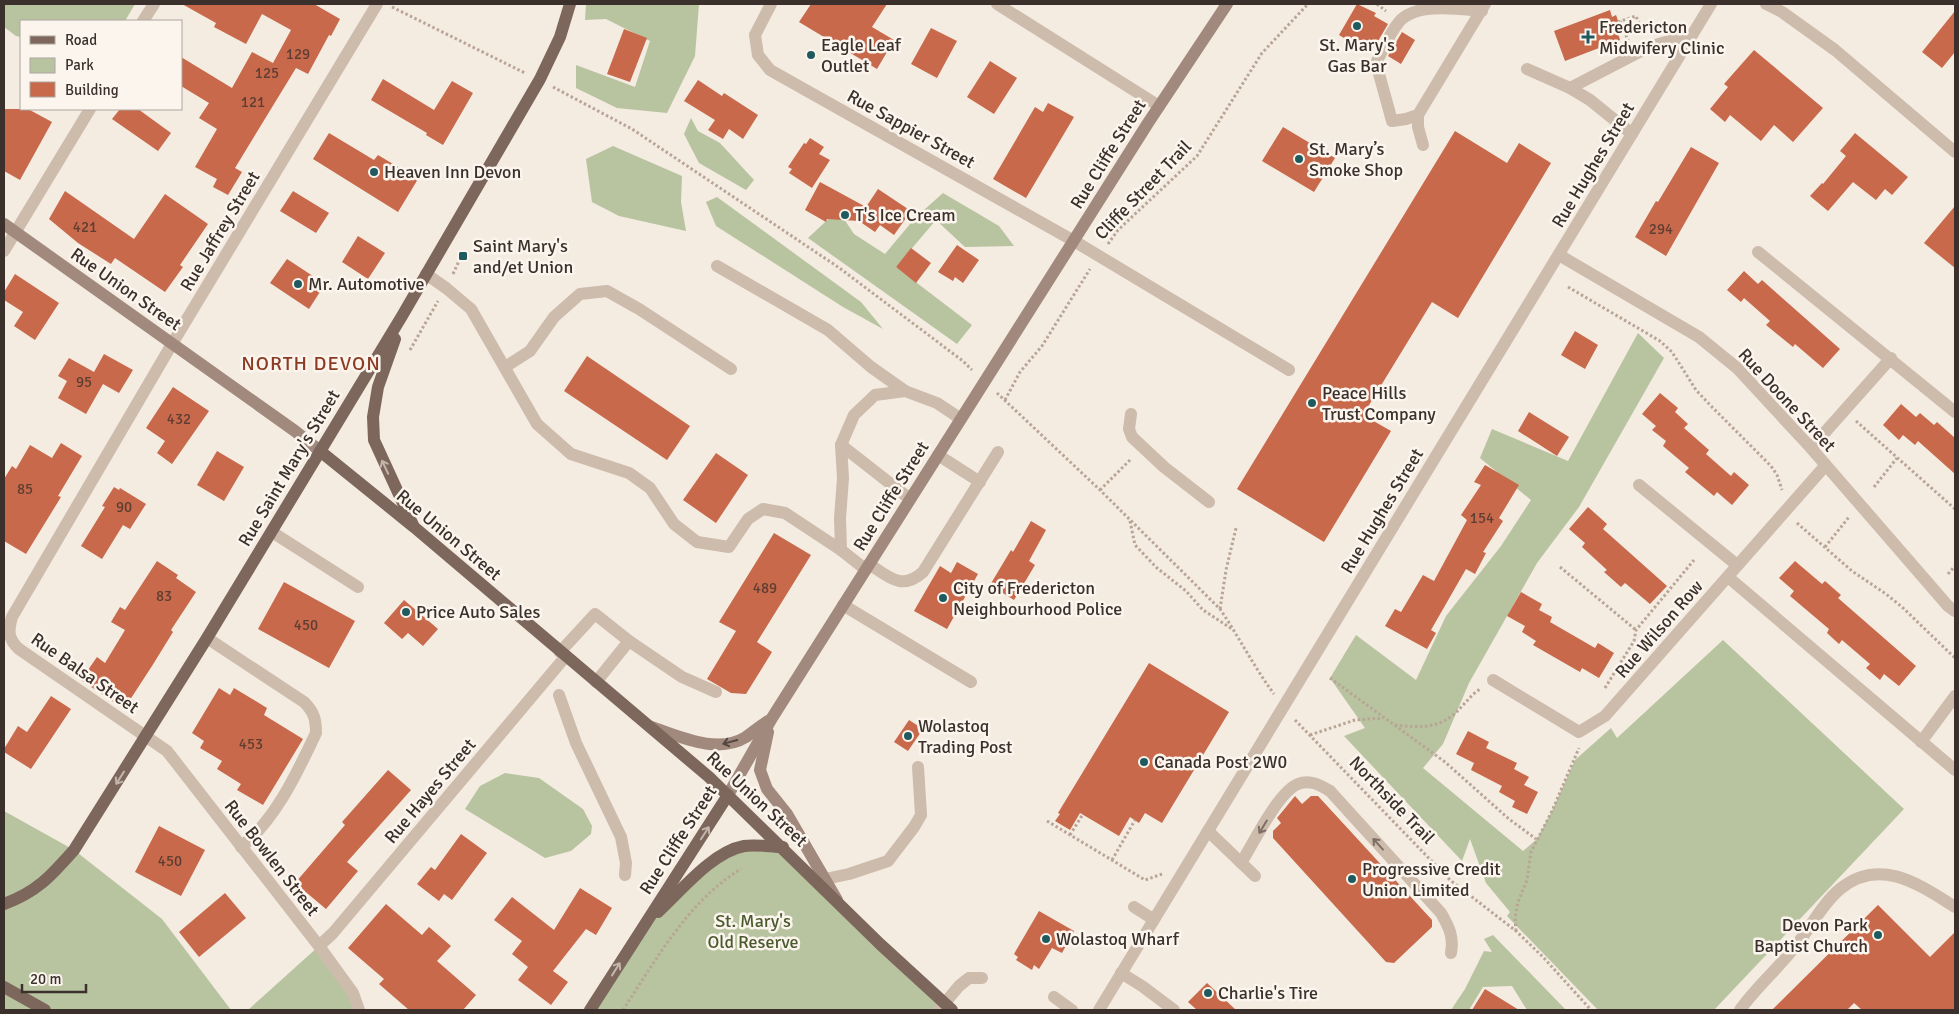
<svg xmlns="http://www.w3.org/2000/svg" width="1959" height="1014" font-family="Signika,sans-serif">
  <rect width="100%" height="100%" fill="#f4ebe1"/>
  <g fill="#b8c4a0">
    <path d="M4,4H135L125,21H21V37L16,36L4,27Z"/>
    <path d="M586,4H699L695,56L667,113L617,108L576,88V65L635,87L650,41L606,19L585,20Z"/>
    <path d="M691,118L698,131L720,143L754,180L746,190L699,163L684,134Z"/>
    <path d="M613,146L682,176L681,202L686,231L619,216L592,202L586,159Z"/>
    <path d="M943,193L999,226L1014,246L965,247L936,220L896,267L972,325L957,344L808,238L838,210L854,234L885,254L915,218Z"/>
    <path d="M717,197L861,302L883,329L843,307L716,226L706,202Z"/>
    <path d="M1638,333L1664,358L1579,507L1537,563L1469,683L1443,744L1423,768L1523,851L1537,839L1552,811L1575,760L1611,728L1617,738L1723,640L1904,809L1714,1010H1598L1507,916L1510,912L1486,883L1470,839L1462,861L1344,736L1365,728L1330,678L1356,635L1416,680L1446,616L1501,546L1531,500L1480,458L1492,429L1568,461Z"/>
    <path d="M505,773L539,778L583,809L592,826L591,834L571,851L545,858L465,809L480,786Z"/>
    <path d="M4,811L74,850L162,919L231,1010H4Z"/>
    <path d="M783,847L952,1010H590L642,928L733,849Z"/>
    <path d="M1493,935L1566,1010H1527L1512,986L1483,987L1469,1010H1451L1465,989L1484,951L1492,952L1484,939Z"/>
    <path d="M319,946L359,1010H248Z"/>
  </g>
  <g fill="#c8694b">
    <path d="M182,4H314L340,19L331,36L329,35L308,74L296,68L235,168L242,172L228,195L213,187L217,179L195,167L217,129L199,118L209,103L181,86V57L232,88L252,52L273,63L291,30L262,14L246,44L214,27L216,23Z"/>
    <path d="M811,4H887L872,27L894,40L877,69L799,22Z"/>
    <path d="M1357,4L1376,13L1374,16L1388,24L1374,48L1360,40L1357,46L1339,35Z"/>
    <path d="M1610,10L1612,17L1616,15L1622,32L1618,33L1620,40L1565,61L1554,31Z"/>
    <path d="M1955,11V52L1942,68L1922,52Z"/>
    <path d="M931,28L957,41L937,78L911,64Z"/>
    <path d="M624,29L647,38L630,82L607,74Z"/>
    <path d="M1402,32L1415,40L1401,64L1388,56Z"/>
    <path d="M1754,50L1823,108L1793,142L1774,125L1761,141L1730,115L1725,122L1710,109L1728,87L1724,84Z"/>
    <path d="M990,61L1017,78L994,114L967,97Z"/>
    <path d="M383,79L434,110L452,81L473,93L443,145L426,135L427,133L371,100Z"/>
    <path d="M698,80L722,96L724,93L758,115L743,139L729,129L723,139L708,130L715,120L684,101Z"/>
    <path d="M1048,103L1074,117L1026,198L993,179L1035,107L1043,112Z"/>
    <path d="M4,109H28L52,122L20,180L4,171Z"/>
    <path d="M120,109H138L171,133L158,151L112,119Z"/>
    <path d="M1283,127L1335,158L1314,192L1262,161Z"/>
    <path d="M1455,131L1507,163L1519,143L1551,163L1458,318L1432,302L1363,415L1391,431L1324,542L1237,489Z"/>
    <path d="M329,133L374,160L378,155L418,179L398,212L313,159Z"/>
    <path d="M1855,133L1908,177L1892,195L1885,189L1876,200L1853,182L1828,211L1810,196L1822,183L1823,184L1846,156L1840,151Z"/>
    <path d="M810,138L824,147L819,154L830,160L812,188L789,173L792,169L788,167L804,143L806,144Z"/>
    <path d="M1691,147L1719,163L1666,256L1635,237L1656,201L1658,202Z"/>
    <path d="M820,182L866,207L878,189L911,211L894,235L880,225L875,232L859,221L827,219L826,222L805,210Z"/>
    <path d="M65,191L134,239L165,194L208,224L180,265L183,267L165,292L115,258L111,264L78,243L49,219Z"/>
    <path d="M293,191L329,213L316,233L280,211Z"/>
    <path d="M1955,206V268L1924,243Z"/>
    <path d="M358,236L385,253L368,279L342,262Z"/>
    <path d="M957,245L979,260L963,283L955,277L953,281L938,272Z"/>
    <path d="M911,248L931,263L916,283L896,267Z"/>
    <path d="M287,259L325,284L309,309L270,283Z"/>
    <path d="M1744,271L1758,284L1762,280L1840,349L1823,368L1795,344L1793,347L1766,325L1770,321L1744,298L1741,302L1727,290Z"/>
    <path d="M15,274L59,303L35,340L14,326L23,312L4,300V292Z"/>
    <path d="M1575,331L1598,345L1585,369L1561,355Z"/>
    <path d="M104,354L133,370L119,393L103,384L86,414L58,398L67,381L58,376L69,358L94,372Z"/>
    <path d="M587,356L690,426L667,460L564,391Z"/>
    <path d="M173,387L209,411L172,464L157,453L165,441L146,428Z"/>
    <path d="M1660,393L1678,408L1675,412L1688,424L1684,428L1709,450L1706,454L1731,476L1734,472L1749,485L1732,505L1717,492L1714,496L1685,472L1689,468L1663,446L1666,441L1652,430L1656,426L1642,414Z"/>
    <path d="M1901,404L1916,417L1920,413L1934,425L1937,422L1955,438V474L1918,441L1915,445L1903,435L1899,440L1883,425Z"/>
    <path d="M1529,412L1569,437L1557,456L1518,431Z"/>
    <path d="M61,443L82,456L58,496L61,497L26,554L4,541V479L12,466L16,469L30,445L52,458Z"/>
    <path d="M217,451L244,467L224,501L197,485Z"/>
    <path d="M716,453L748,475L716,523L683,500Z"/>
    <path d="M1485,465L1519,485L1499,518L1503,521L1483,552L1486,553L1475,574L1466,569L1431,630L1436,633L1427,649L1385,626L1395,609L1401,612L1423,575L1434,581L1467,520L1461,515L1481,485L1474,482Z"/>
    <path d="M114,487L119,490L120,488L146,504L130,529L123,525L102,559L81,546L105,507L102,506Z"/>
    <path d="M1588,507L1607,524L1603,529L1667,586L1650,604L1625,583L1621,587L1604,572L1607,570L1582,547L1585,543L1569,529Z"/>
    <path d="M1031,521L1046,530L1029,561L1035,565L1014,600L990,585L1011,550L1013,552Z"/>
    <path d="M774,533L811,555L757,642L772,652L746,694L731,693L707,679L736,631L719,622Z"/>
    <path d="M157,561L178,575L176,578L196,592L171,630L173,632L152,666L124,709L81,680L97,657L105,663L125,630L111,622L120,607L125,610Z"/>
    <path d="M1795,561L1822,584L1825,581L1841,595L1838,598L1916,666L1899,686L1884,674L1880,680L1866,668L1870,664L1842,640L1839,644L1827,633L1829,629L1790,596L1794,591L1779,578Z"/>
    <path d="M957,562L978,574L947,629L914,611L940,566L951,573Z"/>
    <path d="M284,582L355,621L329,668L258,629Z"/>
    <path d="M1521,592L1542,604L1539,610L1552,617L1550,622L1595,648L1598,643L1614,653L1599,678L1582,668L1580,672L1533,645L1536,641L1522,632L1525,626L1507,616Z"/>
    <path d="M404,600L438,629L423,646L408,633L402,639L384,623Z"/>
    <path d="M1149,663L1229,712L1162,823L1145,813L1139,823L1130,817L1119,836L1080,813L1070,830L1055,821L1060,814L1058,813Z"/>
    <path d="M219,688L230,695L234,688L267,708L264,715L303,739L263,805L237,790L241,784L217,769L222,761L200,748L204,741L192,733Z"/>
    <path d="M51,696L71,709L31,769L4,752V749L18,726L27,732Z"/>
    <path d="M909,720L923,729L908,751L894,742Z"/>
    <path d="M1468,731L1489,742L1486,748L1517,763L1514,769L1529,777L1524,785L1538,792L1527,814L1512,807L1515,801L1499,792L1502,786L1471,770L1474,763L1456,754Z"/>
    <path d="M388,770L411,790L347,862L358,871L326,909L295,883L345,825L342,822Z"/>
    <path d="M1295,796L1302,804L1311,796H1318L1432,920V927L1394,963L1386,962L1273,838V831L1281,823L1277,818Z"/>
    <path d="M159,826L205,850L181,896L135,872Z"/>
    <path d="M461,834L487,853L452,900L444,894L439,901L417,884L431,867L435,870Z"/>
    <path d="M580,888L612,908L596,935L586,929L553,971L568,982L551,1005L518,980L528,967L512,954L522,941L494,920L512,897L554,930Z"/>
    <path d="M225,893L246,918L199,957L179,932Z"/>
    <path d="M386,904L422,935L429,927L451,946L437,961L476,995L463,1010H409L379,984L384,979L348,948Z"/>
    <path d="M1878,905L1930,957L1955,932V1010H1862L1854,1003L1847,1010H1772Z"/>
    <path d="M1039,911L1074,931L1062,953L1052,948L1039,969L1034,965L1032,970L1016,960L1018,957L1014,954Z"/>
    <path d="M1207,983L1236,1010H1197L1188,1002Z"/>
    <path d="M1485,989L1519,1010H1472Z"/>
  </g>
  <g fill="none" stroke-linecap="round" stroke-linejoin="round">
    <g stroke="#b9a596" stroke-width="3" stroke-dasharray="2.5 2.5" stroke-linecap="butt">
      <path d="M1377,4L1386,11"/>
      <path d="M392,7L525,73"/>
      <path d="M1620,21L1628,40"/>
      <path d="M1618,22L1636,16L1643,33"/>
      <path d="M553,87L632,129L838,267L963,361L972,370"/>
      <path d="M1108,244L1118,230L1197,156L1262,53L1308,4"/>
      <path d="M453,274L459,261"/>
      <path d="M1568,287L1660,341L1672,352L1696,390L1711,406L1771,466L1777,475L1782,490"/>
      <path d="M410,350L438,301"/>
      <path d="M997,393L1100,490L1220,609C1239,637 1254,667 1274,694"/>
      <path d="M1005,400L1020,372L1042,346L1090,269"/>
      <path d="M1856,421L1955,509"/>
      <path d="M1874,487L1897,458"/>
      <path d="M1100,490L1131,459"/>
      <path d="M1130,521L1135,545L1157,568L1186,591L1203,610L1232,629"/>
      <path d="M1797,523L1852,571L1886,594L1902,607L1955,658"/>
      <path d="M1825,547L1849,517"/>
      <path d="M1560,567L1636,630"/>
      <path d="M1948,574L1955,566"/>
      <path d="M1220,609L1226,570L1236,528"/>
      <path d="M1330,678L1445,762L1509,819L1536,839"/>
      <path d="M1605,688L1634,641L1636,630L1694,560"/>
      <path d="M1295,720L1450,880L1516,931L1543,957L1591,1010"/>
      <path d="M1395,725C1413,727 1433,729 1449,718C1461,710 1468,697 1480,689"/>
      <path d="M1310,735L1355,720L1383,718"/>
      <path d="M1047,821L1145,880L1162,874"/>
      <path d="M1070,835L1083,814"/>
      <path d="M1112,860L1135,820"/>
      <path d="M1516,931L1515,918L1518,902L1527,880L1531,852L1552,811L1579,748"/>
      <path d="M623,1010C656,960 688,901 741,869"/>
    </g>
    <g stroke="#cdbbac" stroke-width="12">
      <path d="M1527,69L1570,88L1590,100L1632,134"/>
      <path d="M1570,88L1649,47L1692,34"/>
      <path d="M1418,115L1485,4"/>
      <path d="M1423,145L1418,127V115L1406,119L1392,121L1376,63C1383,50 1389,34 1399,22C1416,2 1458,9 1482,11"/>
      <path d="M1074,241L1289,370"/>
      <path d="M1758,252L1955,412"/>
      <path d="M717,266L828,330L871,367L905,391"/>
      <path d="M426,274L446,288L471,309L537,424L571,454L629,473L650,488L674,524L697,542L729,547L748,519L763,509L785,513L841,550L865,569"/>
      <path d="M505,367L530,351L554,317L580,294L607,291L639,309L731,369"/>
      <path d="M1131,414L1129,429L1132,437L1164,467L1209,502"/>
      <path d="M841,445L910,499"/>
      <path d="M1811,448L1891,358"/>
      <path d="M938,455L980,482"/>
      <path d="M1639,485L1737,565"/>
      <path d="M272,532L358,587"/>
      <path d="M841,550L840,518L843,478L841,445L854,415L875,395L905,391L937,403L961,419"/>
      <path d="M869,564C889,577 902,591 923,572L998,452"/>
      <path d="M1728,577L1955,770"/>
      <path d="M843,605L971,682"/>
      <path d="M207,638L304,702C314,712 316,719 316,733C297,773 276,819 241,847"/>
      <path d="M560,652L595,614L629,641L682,677L716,692"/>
      <path d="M596,682L629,641"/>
      <path d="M559,695L576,743L621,837L626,863L625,875"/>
      <path d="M1921,742L1955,696"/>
      <path d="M1208,831L1255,876"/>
      <path d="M1241,863C1253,844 1278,792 1298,784C1310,779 1320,785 1330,791L1441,913C1449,927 1454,937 1451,953"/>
      <path d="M825,879L849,874L888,861L914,827L921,815L918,767"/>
      <path d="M1134,907L1153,919"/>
      <path d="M1121,973L1142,986L1174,1010"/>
      <path d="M1054,997L1072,1010"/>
      <path d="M939,1010L959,986L969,978H982"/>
      <path d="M1740,1010C1757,986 1780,967 1798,943C1812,925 1823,903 1840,889C1880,856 1920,885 1955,907"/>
    </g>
    <g stroke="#cdbbac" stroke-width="12">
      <path d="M771,4L755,35L758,55L770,70L1074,241"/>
      <path d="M143,21L154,4"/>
      <path d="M4,251L90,109"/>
      <path d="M1559,255L1699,337L1737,368L1811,448L1948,606L1955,611"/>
      <path d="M1493,680L1579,732L1605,716L1825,466"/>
      <path d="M319,946L333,933L566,656"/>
      <path d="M359,1010L353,993L319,946L167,751L19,649C8,639 8,631 12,617L172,344L377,4"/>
      <path d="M1099,1010L1711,4"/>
    </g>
    <g stroke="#cdbbac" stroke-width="12">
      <path d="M997,4L1159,106"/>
      <path d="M1766,4L1782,12L1835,50L1955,152"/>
    </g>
    <g stroke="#a18a7d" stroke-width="12">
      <path d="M4,224L295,431L320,451"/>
      <path d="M651,727C679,736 717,755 746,737C753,732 760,726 768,721"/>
      <path d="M768,732L760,770L767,789L787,814L837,900"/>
      <path d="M728,795L772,718L1148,123L1227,4"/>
    </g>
    <g stroke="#7d675c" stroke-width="12">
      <path d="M395,339L378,387L373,417L374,440L413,525"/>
      <path d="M320,451L414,527L709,777L880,944L952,1010"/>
      <path d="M4,904C37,892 51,876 74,850L207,638L402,316L540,79L560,37L570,4"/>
      <path d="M658,912C681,891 712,852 744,846C756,844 771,847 783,847"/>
      <path d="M4,987L45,1010"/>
      <path d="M590,1010L728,795"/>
    </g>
  </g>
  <defs><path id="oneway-shaft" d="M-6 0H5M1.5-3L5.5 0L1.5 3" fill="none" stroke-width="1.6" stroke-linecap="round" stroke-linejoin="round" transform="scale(1.25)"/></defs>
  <g stroke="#c2b5ac">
    <use href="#oneway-shaft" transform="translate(385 467) rotate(-115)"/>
    <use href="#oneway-shaft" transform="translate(120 778) rotate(122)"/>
    <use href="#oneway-shaft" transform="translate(705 833) rotate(-57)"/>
    <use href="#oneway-shaft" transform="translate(616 969) rotate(-58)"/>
  </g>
  <use stroke="#544640" href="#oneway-shaft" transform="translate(730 742) rotate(165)"/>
  <g stroke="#7d6f65">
    <use href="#oneway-shaft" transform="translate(1263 827) rotate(121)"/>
    <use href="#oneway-shaft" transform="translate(1378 844) rotate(-132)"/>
  </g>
  <g fill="#1f5a5e" stroke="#fbf5ee" stroke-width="2">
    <circle cx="1357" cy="26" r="5"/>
    <path d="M1585.5 29.5h5v5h5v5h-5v5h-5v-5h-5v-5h5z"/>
    <circle cx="811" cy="55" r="5"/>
    <circle cx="1299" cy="159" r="5"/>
    <circle cx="374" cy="172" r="5"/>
    <circle cx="845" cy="215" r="5"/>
    <rect x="458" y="251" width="10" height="10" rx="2.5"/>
    <circle cx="298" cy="284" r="5"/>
    <circle cx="1312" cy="403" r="5"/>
    <circle cx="943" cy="598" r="5"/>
    <circle cx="406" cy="612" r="5"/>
    <circle cx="908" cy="736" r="5"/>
    <circle cx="1144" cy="762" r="5"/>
    <circle cx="1352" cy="879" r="5"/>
    <circle cx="1878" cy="935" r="5"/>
    <circle cx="1046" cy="939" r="5"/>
    <circle cx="1208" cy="993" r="5"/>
  </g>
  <g text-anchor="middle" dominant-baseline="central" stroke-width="5" stroke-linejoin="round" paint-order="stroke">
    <g font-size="15" fill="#5e3e33">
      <text x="298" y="54">129</text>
      <text x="267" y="73">125</text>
      <text x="253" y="102">121</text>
      <text x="85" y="227">421</text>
      <text x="1661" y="229">294</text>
      <text x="84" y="382">95</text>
      <text x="179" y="419">432</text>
      <text x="25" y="489">85</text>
      <text x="124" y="507">90</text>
      <text x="1482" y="518">154</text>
      <text x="765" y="588">489</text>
      <text x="164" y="596">83</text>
      <text x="306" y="625">450</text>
      <text x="251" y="744">453</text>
      <text x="170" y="861">450</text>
    </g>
    <g font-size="18" fill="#3b302b" stroke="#fbf5ee" text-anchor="start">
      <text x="1599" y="27">Fredericton<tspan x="1599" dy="21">Midwifery Clinic</tspan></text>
      <text x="821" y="45">Eagle Leaf<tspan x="821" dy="21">Outlet</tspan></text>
      <text x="1357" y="45" text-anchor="middle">St. Mary's<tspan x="1357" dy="21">Gas Bar</tspan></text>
      <text x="1309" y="149">St. Mary’s<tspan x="1309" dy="21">Smoke Shop</tspan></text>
      <text x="384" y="172">Heaven Inn Devon</text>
      <text x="855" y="215">T's Ice Cream</text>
      <text x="473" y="246">Saint Mary's<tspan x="473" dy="21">and/et Union</tspan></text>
      <text x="308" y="284">Mr. Automotive</text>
      <text x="1322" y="393">Peace Hills<tspan x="1322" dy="21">Trust Company</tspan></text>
      <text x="953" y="588">City of Fredericton<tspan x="953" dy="21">Neighbourhood Police</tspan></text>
      <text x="416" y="612">Price Auto Sales</text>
      <text x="918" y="726">Wolastoq<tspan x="918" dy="21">Trading Post</tspan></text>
      <text x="1154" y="762">Canada Post 2W0</text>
      <text x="1362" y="869">Progressive Credit<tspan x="1362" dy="21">Union Limited</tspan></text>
      <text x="1868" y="925" text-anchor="end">Devon Park<tspan x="1868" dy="21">Baptist Church</tspan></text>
      <text x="1056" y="939">Wolastoq Wharf</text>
      <text x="1218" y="993">Charlie's Tire</text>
    </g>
    <g font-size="18" fill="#3b302b" stroke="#fbf5ee">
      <text transform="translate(911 129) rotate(29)">Rue Sappier Street</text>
      <text transform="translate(1108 154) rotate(-58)">Rue Cliffe Street</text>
      <text transform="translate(1593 165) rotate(-59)">Rue Hughes Street</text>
      <text transform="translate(1143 190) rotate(-46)">Cliffe Street Trail</text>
      <text transform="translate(220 231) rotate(-59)">Rue Jaffrey Street</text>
      <text transform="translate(126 289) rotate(35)">Rue Union Street</text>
      <text transform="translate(1787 400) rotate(47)">Rue Doone Street</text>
      <text transform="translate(289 468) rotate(-59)">Rue Saint Mary's Street</text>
      <text transform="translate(891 496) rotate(-58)">Rue Cliffe Street</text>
      <text transform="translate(1382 511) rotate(-59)">Rue Hughes Street</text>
      <text transform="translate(449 535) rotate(40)">Rue Union Street</text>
      <text transform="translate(1659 629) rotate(-49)">Rue Wilson Row</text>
      <text transform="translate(85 673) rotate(35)">Rue Balsa Street</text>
      <text transform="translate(430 791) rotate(-50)">Rue Hayes Street</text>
      <text transform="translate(757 799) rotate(43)">Rue Union Street</text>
      <text transform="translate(1392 800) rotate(46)">Northside Trail</text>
      <text transform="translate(678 840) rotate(-57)">Rue Cliffe Street</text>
      <text transform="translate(272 858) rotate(52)">Rue Bowlen Street</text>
    </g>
    <g font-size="18" fill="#4a5a2e" stroke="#fbf5ee">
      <text x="753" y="921">St. Mary's<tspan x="753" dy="21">Old Reserve</tspan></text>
    </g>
    <g font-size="20" letter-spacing="1" fill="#8c3b22" stroke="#fbf5ee">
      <text x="311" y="363">NORTH DEVON</text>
    </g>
  </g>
  <rect width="1959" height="1014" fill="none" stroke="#3b302b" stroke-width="10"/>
  <rect x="20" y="20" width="162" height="90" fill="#fbf5ee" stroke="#aea6a0"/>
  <rect x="30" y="36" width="25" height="8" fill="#7d675c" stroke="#aea6a0"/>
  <text x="65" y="45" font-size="15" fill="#3b302b">Road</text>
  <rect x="30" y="58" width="25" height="15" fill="#b8c4a0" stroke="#aea6a0"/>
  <text x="65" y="70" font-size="15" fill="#3b302b">Park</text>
  <rect x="30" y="82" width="25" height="15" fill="#c8694b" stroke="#aea6a0"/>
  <text x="65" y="95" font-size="15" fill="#3b302b">Building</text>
  <path d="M22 984v8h64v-8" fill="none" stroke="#3b302b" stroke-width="2.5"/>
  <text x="30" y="984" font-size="15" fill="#3b302b" stroke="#fbf5ee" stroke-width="4" paint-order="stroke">20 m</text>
</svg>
